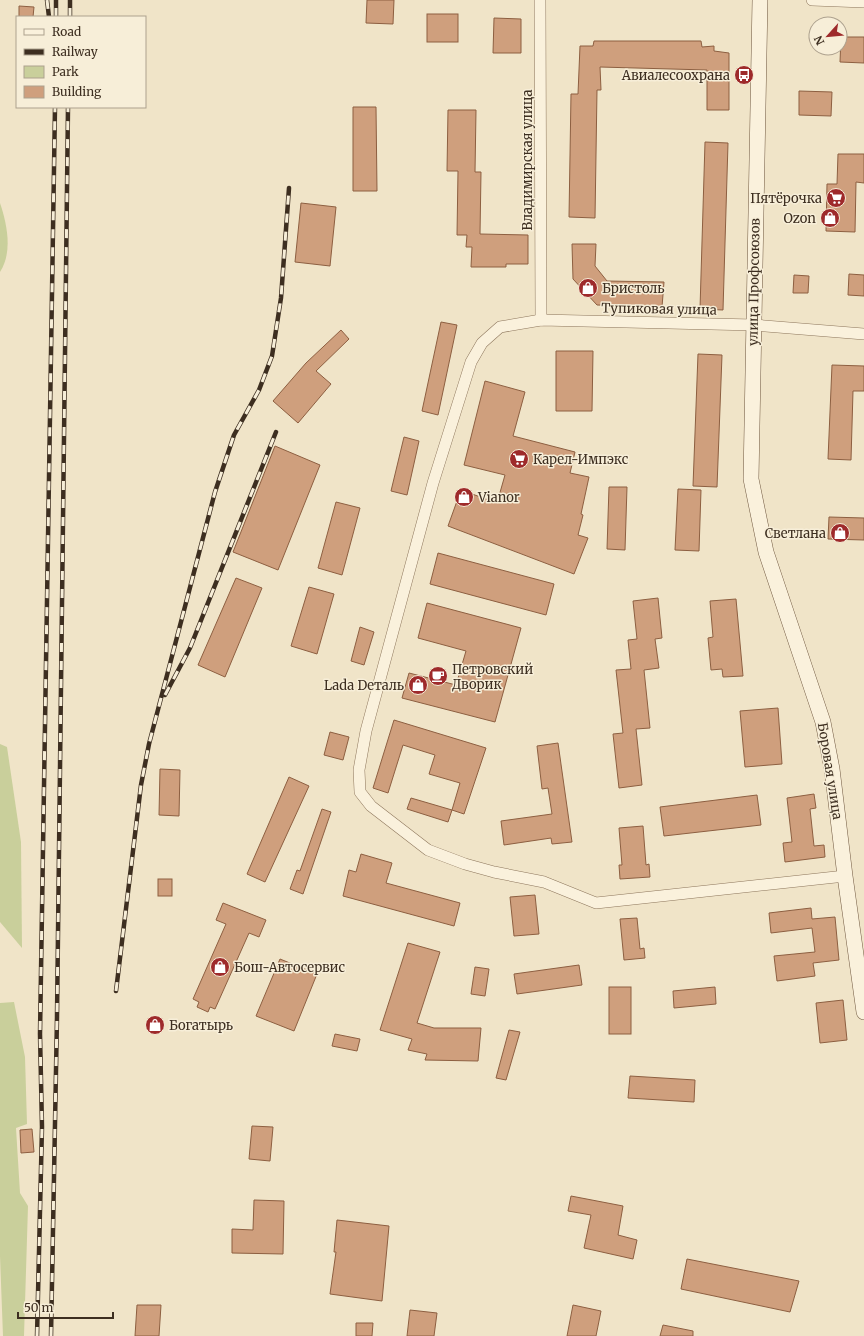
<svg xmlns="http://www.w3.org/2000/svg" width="864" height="1336" font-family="Merriweather,serif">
  <rect width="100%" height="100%" fill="#f0e4c8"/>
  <g fill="#c9cf9b">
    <path d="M0,203C7,224 13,252 0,272Z"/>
    <path d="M0,744L7,747L21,842L22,948L0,922Z"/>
    <path d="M14,1002L25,1057L27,1124L16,1128L20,1193L28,1206L24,1336H3L0,1256V1003Z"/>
  </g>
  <g fill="#cf9f7d" stroke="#8d5f41">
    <path d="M367,0H394L393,24L366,23Z"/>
    <path d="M19,6L34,7L33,17H19Z"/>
    <rect x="427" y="14" width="31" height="28"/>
    <path d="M494,18L521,19V53H493Z"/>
    <path d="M841,37H864V63L840,62Z"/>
    <path d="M594,41H701L702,47L714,46V51L729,53V110H707V70L600,67L601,90H597L595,218L569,217L571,94H578L580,46H593Z"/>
    <path d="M799,91L832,92L831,116L799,115Z"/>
    <path d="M353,107H376L377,191H353Z"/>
    <path d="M448,110H476L475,172H481L480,234L528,235V264H506V267H471L472,247H466L467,235H457L458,171H447Z"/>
    <path d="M705,142L728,143L723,310L700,309Z"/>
    <path d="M838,154H864V183L856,182L855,232L826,231L827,184H837Z"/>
    <path d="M301,203L336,207L330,266L295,262Z"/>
    <path d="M572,244H596L595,266L607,281L664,282L662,307L597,305L573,279Z"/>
    <path d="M849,274L864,275V296L848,295Z"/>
    <path d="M794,275L809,276L808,293H793Z"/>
    <path d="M441,322L457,325L438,415L422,411Z"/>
    <path d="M341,330L349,339L316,371L331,384L298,423L273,401L306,363Z"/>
    <path d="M556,351H593L592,411H556Z"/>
    <path d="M698,354L722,355L717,487L693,486Z"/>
    <path d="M832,365L864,366V391H853L851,460L828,459Z"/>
    <path d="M485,381L525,392L513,436L575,452L570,473L589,477L581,514L583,515L578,535L588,538L574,574L448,526L461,490L497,503L505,475L464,465Z"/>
    <path d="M404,437L419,441L407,495L391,491Z"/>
    <path d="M275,446L320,465L278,570L233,552Z"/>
    <path d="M609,487H627L625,550L607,549Z"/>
    <path d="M678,489L701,490L699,551L675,550Z"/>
    <path d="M336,502L360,508L342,575L318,568Z"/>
    <path d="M829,517L864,518V540L828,539Z"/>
    <path d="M438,553L554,584L546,615L430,584Z"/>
    <path d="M236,578L262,588L225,677L198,665Z"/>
    <path d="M309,587L334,594L317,654L291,646Z"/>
    <path d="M658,598L662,638L655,639L659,668L644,670L650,728L636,729L642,785L619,788L613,734L623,733L616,670L631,669L628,640L637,639L633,601Z"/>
    <path d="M736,599L743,676L723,677L722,669L711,670L708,638L713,637L710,601Z"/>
    <path d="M427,603L521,628L495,722L402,698L409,673L456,685L466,651L418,638Z"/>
    <path d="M360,627L374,632L364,665L351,661Z"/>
    <path d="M778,708L782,764L745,767L740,711Z"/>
    <path d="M394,720L486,748L464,814L452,810L460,783L429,774L435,755L403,745L388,793L373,788Z"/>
    <path d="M330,732L349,737L343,760L324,755Z"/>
    <path d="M558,743L572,842L552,844L551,838L504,845L501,821L552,814L548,788L542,789L537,746Z"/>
    <path d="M160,769L180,770L179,816L159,815Z"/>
    <path d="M289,777L309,786L265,882L247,874Z"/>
    <path d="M814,794L816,808L810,809L814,846L824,845L825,857L785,862L783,843L792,842L787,798Z"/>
    <path d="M757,795L761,825L664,836L660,807Z"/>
    <path d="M411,798L452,810L448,822L407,809Z"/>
    <path d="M322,809L331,812L303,894L290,889L297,870L300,871Z"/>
    <path d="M643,826L646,865L649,864L650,877L620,879L619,865H622L619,828Z"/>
    <path d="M361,854L392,863L386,883L460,903L454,926L343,896L349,870L356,872Z"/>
    <rect x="158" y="879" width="14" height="17"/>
    <path d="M535,895L539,934L514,936L510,897Z"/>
    <path d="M223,903L266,920L259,937L249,933L215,1009L210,1007L208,1012L197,1007L199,1002L193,999L226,924L216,920Z"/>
    <path d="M811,908L812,919L835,917L839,960L813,963L815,976L777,981L774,956L815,952L812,928L771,933L769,913Z"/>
    <path d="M637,918L640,949L644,948L645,958L624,960L620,919Z"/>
    <path d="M408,943L440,952L417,1023L434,1028H481L478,1061L425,1060L427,1054L408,1050L412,1039L380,1030Z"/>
    <path d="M280,959L317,974L294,1031L256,1016Z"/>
    <path d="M579,965L582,985L517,994L514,974Z"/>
    <path d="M475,967L489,969L485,996L471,994Z"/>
    <rect x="609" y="987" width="22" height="47"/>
    <path d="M715,987L716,1004L674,1008L673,991Z"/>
    <path d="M843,1000L847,1040L820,1043L816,1003Z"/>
    <path d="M509,1030L520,1032L506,1080L496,1078Z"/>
    <path d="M335,1034L360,1039L357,1051L332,1046Z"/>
    <path d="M630,1076L695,1080L694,1102L628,1098Z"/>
    <path d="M252,1126L273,1127L270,1161L249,1159Z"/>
    <path d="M32,1129L34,1152L21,1153L20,1130Z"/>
    <path d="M571,1196L623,1206L618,1235L637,1240L633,1259L584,1248L591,1215L568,1211Z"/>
    <path d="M254,1200L284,1201L283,1254L232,1253V1229L253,1230Z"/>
    <path d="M337,1220L389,1226L382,1301L330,1294L336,1252H334Z"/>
    <path d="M687,1259L799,1281L790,1312L681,1289Z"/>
    <path d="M137,1305H161L159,1336H135Z"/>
    <path d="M573,1305L601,1311L596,1336H567Z"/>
    <path d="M410,1310L437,1313L434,1336H407Z"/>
    <path d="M356,1323H373L372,1336H356Z"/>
    <path d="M663,1325L693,1331V1336H660Z"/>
  </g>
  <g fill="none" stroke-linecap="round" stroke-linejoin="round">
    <defs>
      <g id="minor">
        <path d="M540,0L541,320"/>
        <path d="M812,0L864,2"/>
        <path d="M845,876L596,903L544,882L494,872L465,864L428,850L371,806L360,792L359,770L366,731L433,483L471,362L482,343L500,327L541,320L754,325L864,334"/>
      </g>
      <path id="secondary" d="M760,0L751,479L766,552L823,722L832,769L845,876L864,1012"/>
    </defs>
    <use href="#minor" stroke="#8d765c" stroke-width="12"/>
    <use href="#secondary" stroke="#6f573f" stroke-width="16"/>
    <use href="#minor" stroke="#faf1dc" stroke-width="11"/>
    <use href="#secondary" stroke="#faf1dc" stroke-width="15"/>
    <defs>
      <g id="rail">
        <path d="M47,0L49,17"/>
        <path d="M56,17V0"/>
        <path d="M70,17V0"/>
        <path d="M165,695L190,648L276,432"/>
        <path d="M116,991L141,785L149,744L215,492L234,435L259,390L272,356L281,298L289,188"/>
        <path d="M37,1336L42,1127L40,1034L55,107"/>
        <path d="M51,1336L57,1017L68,107"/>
      </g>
    </defs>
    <use href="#rail" stroke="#3d2e20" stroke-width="4.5"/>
    <use href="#rail" stroke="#f7eed8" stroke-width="3" stroke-dasharray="9" stroke-linecap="butt"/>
  </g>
  <defs>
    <symbol id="bus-disc" viewBox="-11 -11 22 22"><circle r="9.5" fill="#9e2a2b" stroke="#f7eed8"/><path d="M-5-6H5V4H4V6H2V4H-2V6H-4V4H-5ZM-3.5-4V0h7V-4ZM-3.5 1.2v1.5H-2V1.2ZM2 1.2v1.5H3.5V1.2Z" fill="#fff"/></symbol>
    <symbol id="supermarket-disc" viewBox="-11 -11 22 22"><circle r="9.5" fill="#9e2a2b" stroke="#f7eed8"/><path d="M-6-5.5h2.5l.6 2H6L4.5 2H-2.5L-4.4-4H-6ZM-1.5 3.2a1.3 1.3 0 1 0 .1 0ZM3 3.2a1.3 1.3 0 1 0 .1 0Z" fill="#fff"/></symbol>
    <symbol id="shop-disc" viewBox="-11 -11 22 22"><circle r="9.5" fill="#9e2a2b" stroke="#f7eed8"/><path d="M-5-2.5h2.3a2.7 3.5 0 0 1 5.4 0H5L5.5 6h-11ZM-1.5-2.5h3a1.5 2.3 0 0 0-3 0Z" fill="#fff"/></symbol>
    <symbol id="cafe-disc" viewBox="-11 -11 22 22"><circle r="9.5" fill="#9e2a2b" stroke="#f7eed8"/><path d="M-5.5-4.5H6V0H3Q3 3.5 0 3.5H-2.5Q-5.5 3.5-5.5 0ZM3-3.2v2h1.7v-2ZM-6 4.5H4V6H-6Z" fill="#fff"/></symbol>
  </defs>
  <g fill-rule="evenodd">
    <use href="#bus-disc" x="733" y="64" width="22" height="22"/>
    <use href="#supermarket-disc" x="825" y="187" width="22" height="22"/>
    <use href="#shop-disc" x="819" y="207" width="22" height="22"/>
    <use href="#shop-disc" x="577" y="277" width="22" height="22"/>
    <use href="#supermarket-disc" x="508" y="448" width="22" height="22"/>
    <use href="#shop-disc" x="453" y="486" width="22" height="22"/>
    <use href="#shop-disc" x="829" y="522" width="22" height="22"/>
    <use href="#cafe-disc" x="427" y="665" width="22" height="22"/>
    <use href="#shop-disc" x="407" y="674" width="22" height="22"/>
    <use href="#shop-disc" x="209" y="956" width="22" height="22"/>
    <use href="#shop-disc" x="144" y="1014" width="22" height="22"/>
  </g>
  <g text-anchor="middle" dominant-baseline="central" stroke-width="3" stroke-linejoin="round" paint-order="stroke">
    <g font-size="13" fill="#3d2e20" stroke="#f7eed8" text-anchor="start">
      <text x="730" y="75" text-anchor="end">Авиалесоохрана</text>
      <text x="822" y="198" text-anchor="end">Пятёрочка</text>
      <text x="816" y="218" text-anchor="end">Ozon</text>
      <text x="602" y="288">Бристоль</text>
      <text x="533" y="459">Карел-Импэкс</text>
      <text x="478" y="497">Vianor</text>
      <text x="826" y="533" text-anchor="end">Светлана</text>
      <text x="452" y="669">Петровский<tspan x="452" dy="15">Дворик</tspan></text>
      <text x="404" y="685" text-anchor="end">Lada Dеталь</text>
      <text x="234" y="967">Бош-Автосервис</text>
      <text x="169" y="1025">Богатырь</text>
    </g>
    <g font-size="13" fill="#3d2e20" stroke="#f7eed8">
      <text transform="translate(527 160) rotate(-90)">Владимирская улица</text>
      <text transform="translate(754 282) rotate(-89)">улица Профсоюзов</text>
      <text transform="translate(659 309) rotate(1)">Тупиковая улица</text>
      <text transform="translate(830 771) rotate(81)">Боровая улица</text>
    </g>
  </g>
  <rect x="16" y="16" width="130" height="92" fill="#f7eed8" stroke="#ada18e"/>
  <rect x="24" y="29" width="20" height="6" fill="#faf1dc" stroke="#ada18e"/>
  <text x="52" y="36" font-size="12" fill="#3d2e20">Road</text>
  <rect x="24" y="49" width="20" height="6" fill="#3d2e20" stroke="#ada18e"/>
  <text x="52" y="56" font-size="12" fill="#3d2e20">Railway</text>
  <rect x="24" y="66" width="20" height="12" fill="#c9cf9b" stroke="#ada18e"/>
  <text x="52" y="76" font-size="12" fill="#3d2e20">Park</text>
  <rect x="24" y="86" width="20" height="12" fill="#cf9f7d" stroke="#ada18e"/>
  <text x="52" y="96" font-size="12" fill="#3d2e20">Building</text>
  <g transform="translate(828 36) rotate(243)"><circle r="19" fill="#f7eed8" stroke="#ada18e"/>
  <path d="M0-3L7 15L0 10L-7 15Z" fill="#9e2a2b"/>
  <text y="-6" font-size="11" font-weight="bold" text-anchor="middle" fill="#3d2e20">N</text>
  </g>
  <path d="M18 1312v6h95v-6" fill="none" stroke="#3d2e20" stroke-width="2"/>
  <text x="24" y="1312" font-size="12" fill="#3d2e20" stroke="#f7eed8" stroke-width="3" paint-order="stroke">50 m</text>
</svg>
